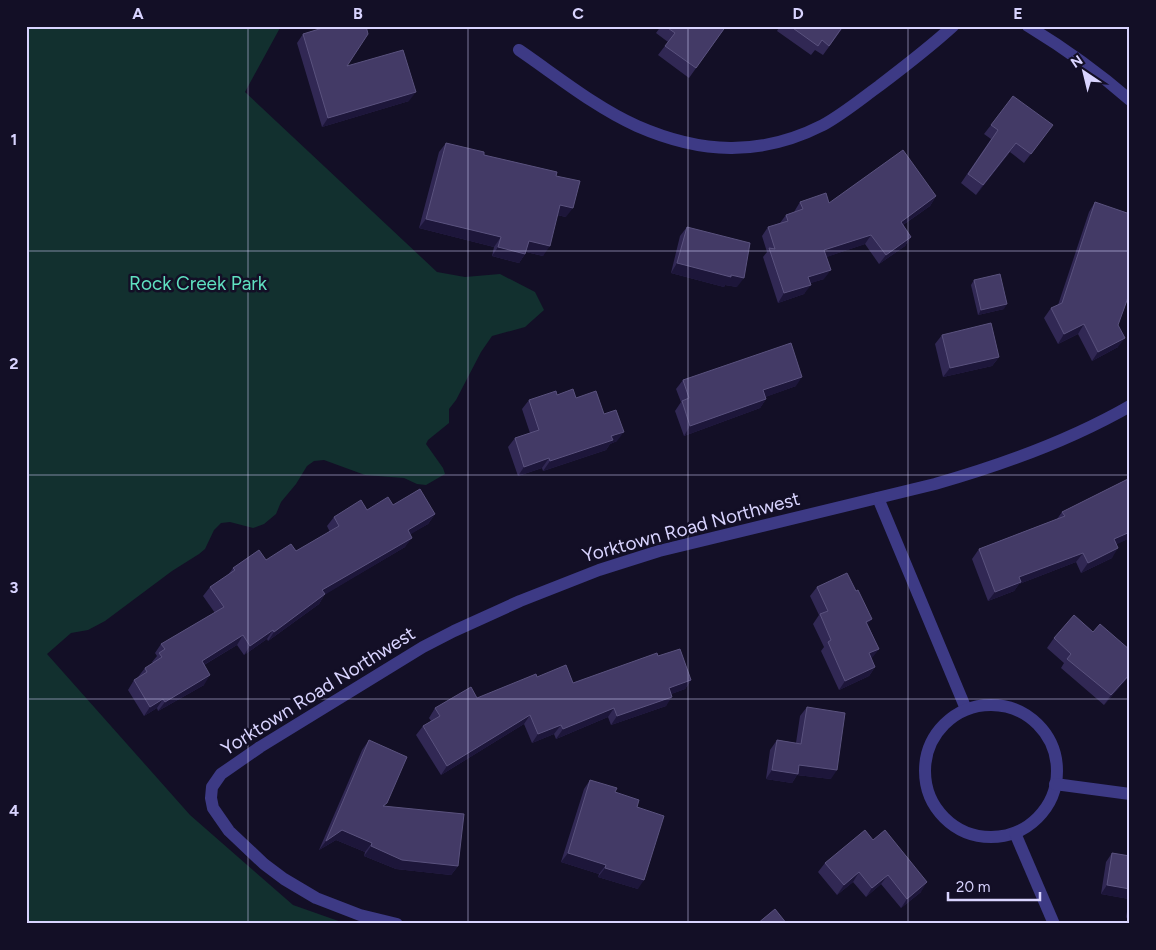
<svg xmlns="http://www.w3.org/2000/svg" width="1156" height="950" font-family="Figtree,sans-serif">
  <rect width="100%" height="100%" fill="#130f26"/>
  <path fill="#12302f" d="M26,26H281L245,92L437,272L465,277L500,274L535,292L544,310L525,327L492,336L481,352L456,400L449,409V423L428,440L426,444L443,468L445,474L426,485L417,484L404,478L365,475L324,460L314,461L307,466L296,484L281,502L276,514L264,524L253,528L230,522L221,523L214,530L205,549L199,554L172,571L105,621L88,630L71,633L47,654L190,815L293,905L347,924H26Z"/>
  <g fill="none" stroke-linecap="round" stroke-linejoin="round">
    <g stroke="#3d3a85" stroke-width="12">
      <path d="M1028,26C1064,48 1098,72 1130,100"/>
      <path d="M519,50C557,76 595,107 637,126C701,154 760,157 823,125C843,114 861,99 879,86C904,67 929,48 953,26"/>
      <path d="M878,498L966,709"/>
      <circle cx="991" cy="771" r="66"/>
      <path d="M1055,784L1130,794"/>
      <path d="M1015,833L1054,924"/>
      <path d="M397,924L360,915L316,898L284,879L264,864L229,831L213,808L211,798L212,787L221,774L260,747L423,647L454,631L520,601L599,570L659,551L935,484C1002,465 1069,441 1130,406"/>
    </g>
  </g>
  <g fill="#312854">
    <path d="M322,26H366L347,66L409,101L322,127L297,43L303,34L323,28Z"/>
    <path d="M661,26H726L689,78L658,55L668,42L656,33Z"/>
    <path d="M780,26H844L823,55L815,50L811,55L777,31Z"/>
    <path d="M991,125L1046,134L1024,163L1010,152L976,195L961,183L991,139L984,134Z"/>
    <path d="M446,143L484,155L556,176L566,217L557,215L543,256L526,252L525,254L519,263L492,256L494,247L419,228L439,152Z"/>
    <path d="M936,196L930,206L903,225L911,237L905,246L879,264L865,244L826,257L824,279L810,283L804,294L778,303L763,257L767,252L762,236L768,227L780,223L786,215L794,212L800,202L829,203Z"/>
    <path d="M1095,202L1118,325V347L1092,361L1078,334L1058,344L1044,318L1051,308L1058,305L1089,212Z"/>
    <path d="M687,227L737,287L725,285L724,287L671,273L680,236Z"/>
    <path d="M974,280L1004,309L978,315L971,285Z"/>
    <path d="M942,335L999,357L992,366L943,377L935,344Z"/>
    <path d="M683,380L796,386L765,397L766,399L760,408L684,436L675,411L681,402L676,389Z"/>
    <path d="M557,395L576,398L604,414L617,441L610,444L606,450L543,471L542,468L518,476L508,447L515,438L530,433L522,409L529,400Z"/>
    <path d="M1130,478V538L1116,544L1112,558L1081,573L1076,562L1019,584L1014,591L988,601L972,559L979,549L1057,519L1062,512Z"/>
    <path d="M393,505L435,514L428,524L410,534L405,547L325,594L319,604L268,641L267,639L244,655L237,645L204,665V685L158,711L157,708L144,716L128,690L134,680L139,678L138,677L145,668L153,663L152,662L157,656L155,653L161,644L215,613L203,596L210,587L228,575L233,568L266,560L296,551L330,532L327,526L334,517Z"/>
    <path d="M817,587L856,591L868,625L879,649L871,658L875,667L869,676L839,690L821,651L824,647L813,624L819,615L810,596Z"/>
    <path d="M1093,632L1130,650V675L1104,705L1061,668L1064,663L1047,648L1054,638Z"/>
    <path d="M658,656L691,680L685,689L671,694L666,706L611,725L608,717L556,739L554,734L532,743L524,724L441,775L416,735L423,726L431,721L429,718L435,708L477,698L537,677L573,683Z"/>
    <path d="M807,707L831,779L797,775L792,783L766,779L770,750L777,740L796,743L800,716Z"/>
    <path d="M369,740L385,806L458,866L451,875L396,869L364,856L365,852L336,840L319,850L362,750Z"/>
    <path d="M590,780L615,792L637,807L638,889L598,877L599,874L561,862L584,789Z"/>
    <path d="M873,840L921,892L901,908L881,884L866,897L853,882L837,895L818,872L825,863Z"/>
    <path d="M1112,853L1130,856V918H1126L1129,899L1101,894L1106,862Z"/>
  </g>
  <g fill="#1d163a">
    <path d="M416,92L409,101L322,127L328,118Z"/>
    <path d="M1016,143L1010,152L976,195L983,185Z"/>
    <path d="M936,196L930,206L894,231L901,222Z"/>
    <path d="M560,205L573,208L566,217L553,214Z"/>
    <path d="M426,219L501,237L494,247L419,228Z"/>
    <path d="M871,235L865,244L818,260L824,250Z"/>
    <path d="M911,237L905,246L879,264L886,255Z"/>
    <path d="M529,241L550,246L543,256L522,251Z"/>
    <path d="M498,247L525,254L519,263L492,256Z"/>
    <path d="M677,263L744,278L737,287L725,285L724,287L671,273Z"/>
    <path d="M831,270L824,279L802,286L808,277Z"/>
    <path d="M811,285L804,294L778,303L784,293Z"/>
    <path d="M1007,304L1004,309L978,315L981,310Z"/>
    <path d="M1084,324L1078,334L1058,344L1064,334Z"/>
    <path d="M1125,338L1118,347L1092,361L1098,352Z"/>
    <path d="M999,357L992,366L943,377L950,368Z"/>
    <path d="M802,377L796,386L757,400L763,390Z"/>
    <path d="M766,399L760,408L684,436L690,426Z"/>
    <path d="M624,432L617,441L610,444L606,450L543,471L550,461Z"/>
    <path d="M549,458L542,468L518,476L524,467Z"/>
    <path d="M435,514L428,524L401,540L408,530Z"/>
    <path d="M1130,532V538L1107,549L1114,539Z"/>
    <path d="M412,538L405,547L316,600L322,590Z"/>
    <path d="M1118,548L1112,558L1081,573L1088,563Z"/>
    <path d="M1083,553L1076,562L1019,584L1014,591L988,601L995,592L1019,577Z"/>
    <path d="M325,594L319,604L268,641L274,632Z"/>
    <path d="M872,619L865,628L866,622Z"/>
    <path d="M273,630L267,639L244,655L250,646Z"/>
    <path d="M243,635L237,645L195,670L202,661Z"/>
    <path d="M879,649L872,658L863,663L869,653Z"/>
    <path d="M875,667L869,676L839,690L845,681Z"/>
    <path d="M1130,674V675L1104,705L1111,695Z"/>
    <path d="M210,675L204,685L158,711L165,702Z"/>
    <path d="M691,680L685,689L663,697L669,688Z"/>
    <path d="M672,697L666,706L611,725L617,716Z"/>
    <path d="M163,699L157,708L144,716L150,707Z"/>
    <path d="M614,708L608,717L556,739L563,729Z"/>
    <path d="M530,715L524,724L441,775L447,766Z"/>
    <path d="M561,725L554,734L532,743L538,734Z"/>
    <path d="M799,765L837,770L831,779L797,775L792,783L766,779L772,770Z"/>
    <path d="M342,830L372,843L365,852L336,840L319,850L326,841Z"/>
    <path d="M371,846L458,866L451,875L396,869L364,856Z"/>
    <path d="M568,853L606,865L599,874L561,862Z"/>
    <path d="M605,868L644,880L638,889L598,877Z"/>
    <path d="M859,872L853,882L837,895L844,885Z"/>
    <path d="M888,875L881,884L866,897L872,888Z"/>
    <path d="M927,882L921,892L901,908L907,899Z"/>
    <path d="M1107,885L1130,889V899H1129L1101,894Z"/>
    <path d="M1130,912V918H1126Z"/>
  </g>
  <g fill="#433a66" stroke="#5a527e">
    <path d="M329,26H366L368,34L347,66L403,50L416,92L328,118L303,34Z"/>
    <path d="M665,26H726L696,68L665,46L675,33Z"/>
    <path d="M790,26H843L829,46L822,40L818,46Z"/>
    <path d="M1013,96L1053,125L1031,154L1016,143L983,185L968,174L998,130L991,125Z"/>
    <path d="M446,143L484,152V155L557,172L556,176L580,181L573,208L560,205L550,246L529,241L525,254L498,247L501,237L426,219Z"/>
    <path d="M903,150L936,196L901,222L911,237L886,255L871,235L824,250L831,270L808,277L811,285L784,293L769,248L775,249L768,227L788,221L786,215L803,209L800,202L826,193L829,203Z"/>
    <path d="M1095,202L1130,214V292L1118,325L1125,338L1098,352L1084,324L1064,334L1051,308L1062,303Z"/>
    <path d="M687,227L750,243L744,278L731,275V277L677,263Z"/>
    <path d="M1000,274L1007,304L981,310L974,280Z"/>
    <path d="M991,323L999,357L950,368L942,335Z"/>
    <path d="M791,343L802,377L763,390L766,399L690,426L682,401L689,398L683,380Z"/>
    <path d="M573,389L576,398L596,391L604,414L616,410L624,432L611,436L613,440L550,461L549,458L524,467L515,438L539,430L529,400L556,391L557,395Z"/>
    <path d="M1130,478V532L1114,539L1118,548L1088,563L1083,553L1019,577L1021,582L995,592L979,549L1065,516L1062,512Z"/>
    <path d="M420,489L435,514L408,530L412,538L322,590L325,594L274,632L273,630L250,646L243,635L202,661L210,675L165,702L163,699L150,707L134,680L147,672L145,668L162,657L159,653L165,649L161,644L224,607L210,587L235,570L233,568L259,550L266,560L291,544L296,551L339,526L334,517L361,500L367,510L388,497L393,505Z"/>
    <path d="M847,573L856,591L858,590L872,619L866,622L879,649L869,653L875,667L845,681L828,642L831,640L820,614L828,611L817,587Z"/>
    <path d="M1074,615L1093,632L1100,624L1130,650V674L1111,695L1067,659L1071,654L1054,638Z"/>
    <path d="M680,649L691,680L669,688L672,697L617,716L614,708L563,729L561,725L538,734L530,715L447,766L423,726L440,716L435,708L471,687L477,698L536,674L537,677L566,665L573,683L657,653L658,656Z"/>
    <path d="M807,707L845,713L837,770L799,765L798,774L772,770L777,740L801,744Z"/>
    <path d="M369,740L407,757L387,803L383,806L464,814L458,866L402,860L371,846L372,843L342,830L326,841Z"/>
    <path d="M590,780L617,788L615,792L639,800L637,807L664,816L644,880L605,868L606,865L568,853Z"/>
    <path d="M865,830L873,840L885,830L927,882L907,899L888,875L872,888L859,872L844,885L825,863Z"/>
    <path d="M1112,853L1130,856V889L1107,885Z"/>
    <path d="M775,909L787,924H757Z"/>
  </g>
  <path fill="none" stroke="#d9d4ff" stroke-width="1" stroke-opacity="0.55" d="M248,26V924M468,26V924M688,26V924M908,26V924M26,251H1130M26,475H1130M26,699H1130"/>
  <g text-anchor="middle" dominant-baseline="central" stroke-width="5" stroke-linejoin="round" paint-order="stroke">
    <g font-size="19" fill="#5fe0c0" stroke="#130f26">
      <text x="198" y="283">Rock Creek Park</text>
    </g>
    <g font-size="19" fill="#d9d4ff" stroke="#130f26">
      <text transform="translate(691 527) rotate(-15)">Yorktown Road Northwest</text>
      <text transform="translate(318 691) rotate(-32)">Yorktown Road Northwest</text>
    </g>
  </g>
  <rect width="1156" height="950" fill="none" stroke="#130f26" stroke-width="55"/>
  <g transform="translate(1084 72) rotate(325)" stroke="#130f26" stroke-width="4" paint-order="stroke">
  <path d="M0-4L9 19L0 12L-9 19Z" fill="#d9d4ff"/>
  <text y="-8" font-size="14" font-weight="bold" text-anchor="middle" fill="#d9d4ff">N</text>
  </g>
  <path d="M948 892v8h92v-8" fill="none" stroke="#d9d4ff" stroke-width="2.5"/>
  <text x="956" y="892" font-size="15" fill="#d9d4ff" stroke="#130f26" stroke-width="4" paint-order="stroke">20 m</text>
  <rect x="28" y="28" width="1100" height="894" fill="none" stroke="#d9d4ff" stroke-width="2"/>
  <g font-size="16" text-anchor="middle" font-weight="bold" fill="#d9d4ff">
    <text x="138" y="19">A</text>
    <text x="358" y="19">B</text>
    <text x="578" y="19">C</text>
    <text x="798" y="19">D</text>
    <text x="1018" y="19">E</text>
    <text x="14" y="145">1</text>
    <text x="14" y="369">2</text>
    <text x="14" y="593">3</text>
    <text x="14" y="816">4</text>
  </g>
</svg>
